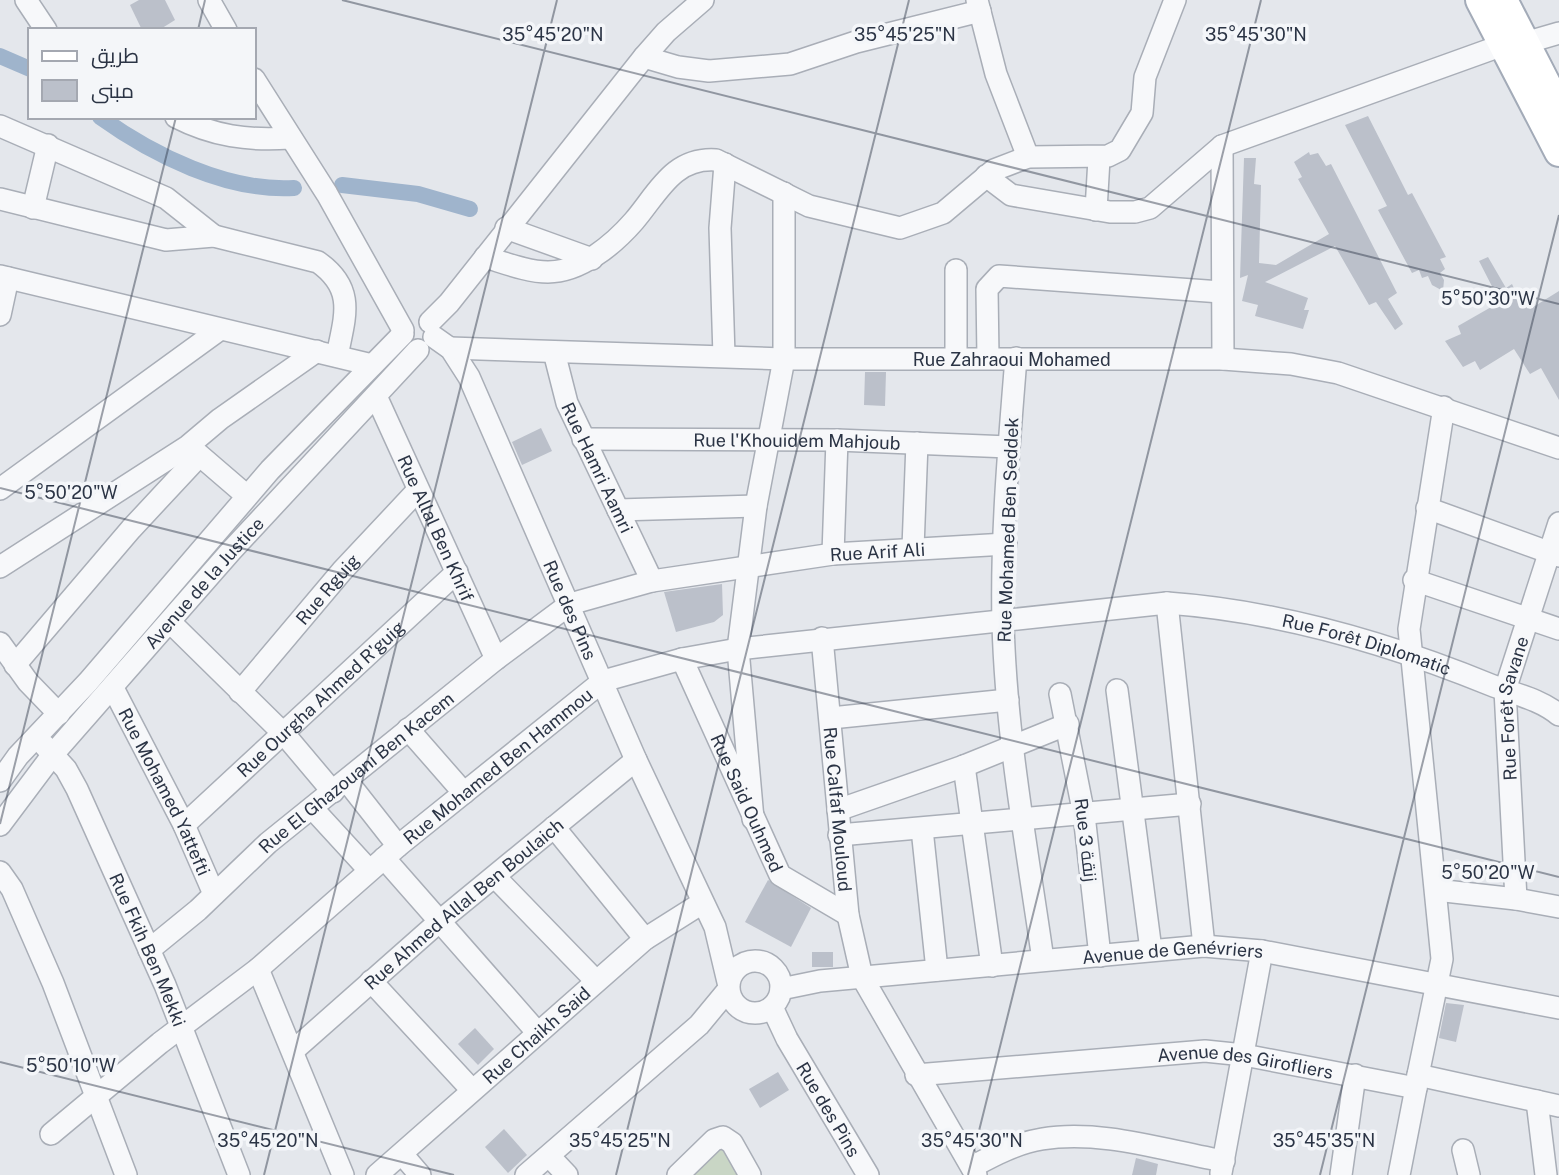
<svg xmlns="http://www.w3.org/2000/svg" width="1559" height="1175" font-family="'Public Sans',Cairo,sans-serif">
  <rect width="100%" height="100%" fill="#e4e7ec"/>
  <path fill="#c9d6c5" d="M720,1149H726L742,1175H690Z"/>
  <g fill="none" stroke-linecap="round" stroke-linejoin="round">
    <g stroke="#9fb4cc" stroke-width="16">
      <path d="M0,56L30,69"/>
      <path d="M100,117C153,155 227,192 294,188"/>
      <path d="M342,185L418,194L470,209"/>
    </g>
  </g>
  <g fill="#bbc0ca">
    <path d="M139,0H165L175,20L159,30H142L130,5Z"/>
    <path d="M1368,116L1408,195L1412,193L1446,257L1440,259L1445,269L1440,273L1444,280L1443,291L1432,285L1428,276L1422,278L1419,270L1412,273L1378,210L1387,206L1345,125Z"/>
    <path d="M1309,152L1310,155L1318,153L1326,166L1331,164L1397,293L1388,299L1403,324L1395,330L1376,302L1369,305L1335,246L1265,282L1308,298L1304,310H1309L1303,329L1255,316L1258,305L1242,301L1248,275L1240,278L1244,158H1256L1254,184L1261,185L1259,263L1276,265L1329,234L1298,179L1302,177L1294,162Z"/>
    <path d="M1488,257L1506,288L1512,284L1519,299L1524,296L1530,309L1559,291V400L1541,368L1530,374L1514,349L1480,370L1475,361L1463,367L1445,341L1461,334L1458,326L1500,302L1479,261Z"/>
    <path d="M865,372H886L885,406L864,405Z"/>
    <path d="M541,428L552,451L522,465L512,442Z"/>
    <path d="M722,584L723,615L714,622L676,632L664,592Z"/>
    <path d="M768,880L811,908L791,947L745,922Z"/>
    <rect x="812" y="952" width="21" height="15"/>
    <path d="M1446,1003L1464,1005L1456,1042L1439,1038Z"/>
    <path d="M475,1028L494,1049L478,1065L458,1044Z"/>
    <path d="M778,1072L789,1090L760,1108L749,1089Z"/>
    <path d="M504,1129L527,1155L508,1173L485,1147Z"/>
    <path d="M1136,1158L1158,1164L1156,1175H1132Z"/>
  </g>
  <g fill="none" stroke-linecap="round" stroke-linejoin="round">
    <defs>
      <g id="minor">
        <path d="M26,0L46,30"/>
        <path d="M209,0L226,30"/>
        <path d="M977,0L996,74L1028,157"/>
        <path d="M1525,43L1559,33"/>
        <path d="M644,57L678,67L709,71L790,64L856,42L980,11"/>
        <path d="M254,79L327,194L403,330"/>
        <path d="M176,117C213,136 248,141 290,138"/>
        <path d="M0,126L166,198L214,236"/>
        <path d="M1222,146L1223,359"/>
        <path d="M986,176L1011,195L1110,212H1135L1150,208L1222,146L1503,45"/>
        <path d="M0,199L166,240L214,236L318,262C356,289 345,316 337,356"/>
        <path d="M33,208L48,145"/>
        <path d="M1096,210L1099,159"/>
        <path d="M506,228L592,259"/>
        <path d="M485,257C505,263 528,272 548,272C581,272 614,244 634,221C658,193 673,157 716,160L809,206L900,228L943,213L994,170L1028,157L1108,156L1120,150L1142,113L1145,77L1175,0"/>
        <path d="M0,276L372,365"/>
        <path d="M0,315L8,278"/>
        <path d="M430,322L449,303L644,57L666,32L703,0"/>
        <path id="s1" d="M434,337L451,349L469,377L636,760L715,927L728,982"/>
        <path id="s2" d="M450,348L784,359H1223L1291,364L1338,373L1559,448"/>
        <path id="s3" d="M554,352L567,403L652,581"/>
        <path d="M724,356L720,228L725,164"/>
        <path d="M956,358V270"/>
        <path d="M988,358L987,289L999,276L1221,292"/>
        <path d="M1016,358C1009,445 1001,535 1003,623C1006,736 1027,848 1043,960"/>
        <path id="s4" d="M376,396L496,659"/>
        <path id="s5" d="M583,439L837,440L1009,447"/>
        <path d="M190,447L247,496"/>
        <path d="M0,489L219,330"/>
        <path d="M1427,508L1559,556"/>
        <path d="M618,510L756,506"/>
        <path d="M913,548L917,443"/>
        <path d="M833,554L837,440"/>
        <path d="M0,567L188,446L220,419L317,351"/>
        <path d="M1414,580L1559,629"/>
        <path d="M1167,603L1204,946"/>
        <path d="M170,622L285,735L333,792"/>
        <path id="s6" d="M822,638L848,915L862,977L976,1175"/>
        <path d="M0,643L28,682L59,714"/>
        <path id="s7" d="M682,659L780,875L848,915"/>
        <path d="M15,665L131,529L199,456"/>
        <path id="s8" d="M113,688L184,825L214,894"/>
        <path d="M1117,690L1151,950"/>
        <path id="s9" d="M240,692L342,571L418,490"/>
        <path d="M1060,694L1084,815L1100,956"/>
        <path d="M831,718L1008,700"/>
        <path d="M408,729L464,793"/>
        <path id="s10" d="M44,745L66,769L77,789L165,985L239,1175"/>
        <path d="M964,766L992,966"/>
        <path d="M0,781L18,756L88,682L270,470L403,334"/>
        <path d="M347,781L398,846"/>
        <path d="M313,809L369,870"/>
        <path d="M838,810L964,766L1068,724"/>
        <path d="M753,819L738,649L756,506L784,359V193"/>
        <path id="s11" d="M0,825L54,753L231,551L418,350"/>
        <path id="s12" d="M184,825L457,572"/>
        <path d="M554,827L645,939"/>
        <path d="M922,829L937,970"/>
        <path d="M839,835L1190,804"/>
        <path d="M384,858L537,1032"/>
        <path d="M0,872L12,889L53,983L126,1175"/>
        <path d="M495,877L596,981"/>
        <path d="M1436,890L1516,899L1559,907"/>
        <path id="s13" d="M1516,899L1505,690L1559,523"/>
        <path id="s14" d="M149,950L198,910L268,843L496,659L570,604L652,581L833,554L1006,544"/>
        <circle cx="755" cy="987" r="26"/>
        <path d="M258,969L343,1175"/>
        <path d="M371,981L471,1089"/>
        <path id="s15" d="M781,989L820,981L1204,946L1262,951L1559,1008"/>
        <path id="s16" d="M772,1007L787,1039L868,1175"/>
        <path id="s17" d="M294,1050L441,920L636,760"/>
        <path id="s18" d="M916,1075L1205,1051L1244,1055L1416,1088L1418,1075L1559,1106"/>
        <path d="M1418,1075L1442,959L1409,629L1444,407"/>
        <path d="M1537,1101L1546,1175"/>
        <path id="s19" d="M51,1134L160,1043L258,969L398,846L603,681L682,659L738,649L1167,603C1279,611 1388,643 1491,685C1514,694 1540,699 1559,715"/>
        <path d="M1463,1150L1469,1175"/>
        <path d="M402,1154L420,1175"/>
        <path d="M549,1156L567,1175"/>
        <path d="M972,1167C994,1155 1017,1143 1042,1139C1101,1129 1166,1151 1224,1161"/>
        <path d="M1221,1173L1262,951"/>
        <path id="s20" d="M377,1175L645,939L702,903"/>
        <path d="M526,1175L699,1025L728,990"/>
        <path d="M678,1175L714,1140L723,1137L732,1143L750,1175"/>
        <path d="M1341,1175L1355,1075"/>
        <path d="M1399,1175L1416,1088"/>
      </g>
      <g id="major">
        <path d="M1480,0L1559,152"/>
        <path d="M1503,0L1559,109"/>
      </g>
    </defs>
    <use href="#minor" stroke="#a9aeb7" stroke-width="24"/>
    <use href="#major" stroke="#a3abb8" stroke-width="32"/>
    <use href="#minor" stroke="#f7f8fa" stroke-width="21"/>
    <use href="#major" stroke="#fff" stroke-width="28"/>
  </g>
  <path fill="none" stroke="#2b3445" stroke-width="2" stroke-opacity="0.45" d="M342,0L1559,304M198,30L205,0M0,488L1559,877M0,824L176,117M0,1062L454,1175M264,1175L557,0M616,1175L909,0M968,1175L1261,0M1320,1175L1559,215"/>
  <g text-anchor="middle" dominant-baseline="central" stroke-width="7" stroke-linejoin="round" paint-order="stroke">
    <g font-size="18" fill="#2b3445" stroke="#f4f6f9">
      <text stroke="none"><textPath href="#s2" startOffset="562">Rue Zahraoui Mohamed</textPath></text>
      <text stroke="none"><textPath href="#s5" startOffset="214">Rue l'Khouidem Mahjoub</textPath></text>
      <text stroke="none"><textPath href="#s3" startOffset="124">Rue Hamri Aamri</textPath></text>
      <text stroke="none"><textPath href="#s4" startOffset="145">Rue Allal Ben Khrif</textPath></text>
      <text transform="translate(1008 530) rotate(-88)">Rue Mohamed Ben Seddek</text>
      <text stroke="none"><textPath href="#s14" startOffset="858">Rue Arif Ali</textPath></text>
      <text stroke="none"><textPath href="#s11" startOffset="317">Avenue de la Justice</textPath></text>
      <text stroke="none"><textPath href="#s9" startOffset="135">Rue Rguig</textPath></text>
      <text stroke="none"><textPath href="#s1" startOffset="308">Rue des Pins</textPath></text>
      <text stroke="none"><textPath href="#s19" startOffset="1489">Rue Forêt Diplomatic</textPath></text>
      <text stroke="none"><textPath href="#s12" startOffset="186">Rue Ourgha Ahmed R'guig</textPath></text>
      <text stroke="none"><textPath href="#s13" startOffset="192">Rue Forêt Savane</textPath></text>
      <text stroke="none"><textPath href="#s19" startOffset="579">Rue Mohamed Ben Hammou</textPath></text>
      <text stroke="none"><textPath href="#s14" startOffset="273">Rue El Ghazouani Ben Kacem</textPath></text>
      <text stroke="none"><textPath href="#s8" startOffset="116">Rue Mohamed Yattefti</textPath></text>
      <text stroke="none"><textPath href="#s7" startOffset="158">Rue Said Ouhmed</textPath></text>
      <text stroke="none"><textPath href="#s6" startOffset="172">Rue Calfaf Mouloud</textPath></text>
      <text transform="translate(1086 840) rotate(83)">Rue 3 زنقة</text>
      <text stroke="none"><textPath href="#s17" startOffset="224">Rue Ahmed Allal Ben Boulaich</textPath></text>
      <text stroke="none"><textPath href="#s10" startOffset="231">Rue Fkih Ben Mekki</textPath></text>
      <text stroke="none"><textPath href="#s15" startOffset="394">Avenue de Genévriers</textPath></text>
      <text stroke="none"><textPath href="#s20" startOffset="212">Rue Chaikh Said</textPath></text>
      <text stroke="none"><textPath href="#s18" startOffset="331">Avenue des Girofliers</textPath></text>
      <text stroke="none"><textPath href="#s16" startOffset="117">Rue des Pins</textPath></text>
    </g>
  </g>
  <g font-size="18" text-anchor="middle" fill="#2b3445" stroke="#f4f6f9" stroke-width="7" stroke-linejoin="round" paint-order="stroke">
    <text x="553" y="41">35°45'20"N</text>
    <text x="905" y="41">35°45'25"N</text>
    <text x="1256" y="41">35°45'30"N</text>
    <text x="1488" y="305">5°50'30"W</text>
    <text x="71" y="499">5°50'20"W</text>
    <text x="1488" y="879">5°50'20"W</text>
    <text x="71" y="1072">5°50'10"W</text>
    <text x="268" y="1147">35°45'20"N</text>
    <text x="620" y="1147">35°45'25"N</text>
    <text x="972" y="1147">35°45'30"N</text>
    <text x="1324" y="1147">35°45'35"N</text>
  </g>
  <rect x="28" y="28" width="228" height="91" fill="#f4f6f9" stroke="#a4a8b1" stroke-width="2"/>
  <rect x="42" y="51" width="35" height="10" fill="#ffffff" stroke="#a4a8b1" stroke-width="2"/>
  <text x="91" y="63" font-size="21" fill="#2b3445">طريق</text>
  <rect x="42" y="80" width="35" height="21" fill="#bbc0ca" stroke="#a4a8b1" stroke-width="2"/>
  <text x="91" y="98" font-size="21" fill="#2b3445">مبنى</text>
</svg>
